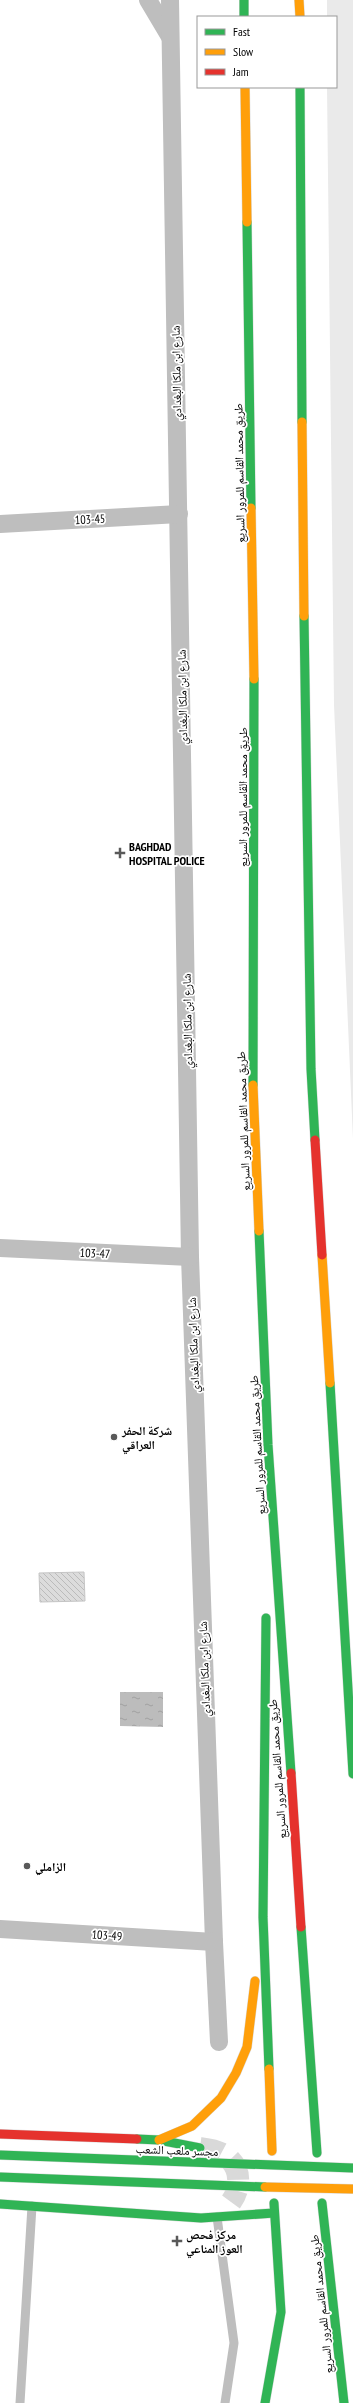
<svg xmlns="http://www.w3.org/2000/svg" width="353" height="2403" font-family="'PT Sans Narrow','Noto Naskh Arabic',sans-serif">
  <defs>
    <pattern id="water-ripples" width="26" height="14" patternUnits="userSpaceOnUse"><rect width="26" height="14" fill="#bcbcbc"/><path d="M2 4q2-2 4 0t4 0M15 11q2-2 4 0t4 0" fill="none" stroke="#a0a0a0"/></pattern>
    <pattern id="building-back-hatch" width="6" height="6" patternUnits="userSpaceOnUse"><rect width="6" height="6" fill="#dcdcdc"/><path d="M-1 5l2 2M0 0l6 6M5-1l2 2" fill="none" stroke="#bbb"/></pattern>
  </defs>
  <rect width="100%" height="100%" fill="#fff"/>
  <path fill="#eaeaea" d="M327,0H353V1139L334,705L327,87H336V17H327Z"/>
  <path fill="url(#water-ripples)" d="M120,1692H163V1727L120,1726Z"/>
  <path fill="url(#building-back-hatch)" stroke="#c5c5c5" d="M84,1572L85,1601L40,1602L39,1573Z"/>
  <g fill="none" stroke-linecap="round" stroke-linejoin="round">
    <path stroke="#d9d9d9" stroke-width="22" stroke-dasharray="22 11" stroke-linecap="butt" d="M200,2148C208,2149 217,2150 224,2155C241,2165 242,2187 231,2202"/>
    <defs>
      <g id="fast">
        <path d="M244,0V17"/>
        <path d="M300,87L302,422"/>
        <path d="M247,222L251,508"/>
        <path d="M304,616L311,1069L315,1140"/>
        <path d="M253,1085L254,679"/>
        <path d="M259,1231L268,1445L291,1773"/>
        <path d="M330,1383L353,1774"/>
        <path d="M266,1618L263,1917L269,2069"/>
        <path d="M301,1927L317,2153"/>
        <path d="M137,2139L159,2140L200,2148"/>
        <path d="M322,2203L344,2403"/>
        <path d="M0,2204L201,2218L274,2213"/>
        <path d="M265,2403L281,2312L274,2203"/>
      </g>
      <g id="slow">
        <path d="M299,0L300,17"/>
        <path d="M245,87L247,222"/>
        <path d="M302,422L304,616"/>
        <path d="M251,508L254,679"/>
        <path d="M253,1085L259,1231"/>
        <path d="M322,1255L330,1383"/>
        <path d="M269,2069L272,2151"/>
        <path d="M159,2140L192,2126L221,2098L236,2073L247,2047L255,1981"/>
      </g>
      <g id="jam">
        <path d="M315,1140L322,1255"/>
        <path d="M291,1773L301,1927"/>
        <path d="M0,2134L137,2139"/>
      </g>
    </defs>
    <use href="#fast" stroke="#dbdbdb" stroke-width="10"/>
    <use href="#slow" stroke="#dbdbdb" stroke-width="10"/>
    <use href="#jam" stroke="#dbdbdb" stroke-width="10"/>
    <g stroke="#bebebe" stroke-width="9">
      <path d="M217,2217L234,2343L225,2403"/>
      <path d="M20,2403L32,2206"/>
    </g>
    <g stroke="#bebebe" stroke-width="18">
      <path d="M148,0L170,37"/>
      <path d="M170,0L190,1257L214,1942L219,2042"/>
      <path d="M0,524L179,514"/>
      <path d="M0,1248L190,1257"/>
      <path d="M0,1929L214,1942"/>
    </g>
    <use href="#fast" stroke="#30b455" stroke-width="9"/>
    <use href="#slow" stroke="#ff9f0a" stroke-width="9"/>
    <use href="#jam" stroke="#e5322d" stroke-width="9"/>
    <defs>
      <g id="fast-bridge">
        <path d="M0,2155L353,2168"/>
        <path d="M0,2177L265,2187"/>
      </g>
      <path id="slow-bridge" d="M265,2187L353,2189"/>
    </defs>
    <use href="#fast-bridge" stroke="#dbdbdb" stroke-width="10" stroke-linecap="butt"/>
    <use href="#slow-bridge" stroke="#dbdbdb" stroke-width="10" stroke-linecap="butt"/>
    <use href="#fast-bridge" stroke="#30b455" stroke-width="9"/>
    <use href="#slow-bridge" stroke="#ff9f0a" stroke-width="9"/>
  </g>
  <g fill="#595959" stroke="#fff" stroke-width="1.5">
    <path d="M118 847h4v4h4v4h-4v4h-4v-4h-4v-4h4z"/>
    <circle cx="114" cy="1437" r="4"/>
    <circle cx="27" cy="1866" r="4"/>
    <path d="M175 2235h4v4h4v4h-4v4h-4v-4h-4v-4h4z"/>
  </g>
  <g text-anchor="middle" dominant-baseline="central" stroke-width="3.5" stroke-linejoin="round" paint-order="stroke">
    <g font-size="12" fill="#000" stroke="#fff">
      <text transform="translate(176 373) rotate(-91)">شارع ابن ملكا البغدادي</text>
      <text transform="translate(239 473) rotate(-91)">طريق محمد القاسم للمرور السريع</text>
      <text transform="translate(90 519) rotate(-3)">103-45</text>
      <text transform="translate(182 697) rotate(-91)">شارع ابن ملكا البغدادي</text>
      <text transform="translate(242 797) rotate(-90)">طريق محمد القاسم للمرور السريع</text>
      <text transform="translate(187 1021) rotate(-91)">شارع ابن ملكا البغدادي</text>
      <text transform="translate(243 1121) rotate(-92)">طريق محمد القاسم للمرور السريع</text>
      <text transform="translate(95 1253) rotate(3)">103-47</text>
      <text transform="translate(193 1345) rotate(-92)">شارع ابن ملكا البغدادي</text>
      <text transform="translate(257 1445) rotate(-93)">طريق محمد القاسم للمرور السريع</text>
      <text transform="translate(204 1669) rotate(-92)">شارع ابن ملكا البغدادي</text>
      <text transform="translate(277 1769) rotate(-94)">طريق محمد القاسم للمرور السريع</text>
      <text transform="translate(107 1935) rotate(4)">103-49</text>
      <text transform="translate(177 2150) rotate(2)">مجسر ملعب الشعب</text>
      <text transform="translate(321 2304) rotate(-96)">طريق محمد القاسم للمرور السريع</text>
    </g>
    <g font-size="12" font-weight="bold" fill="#000" stroke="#fff" text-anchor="start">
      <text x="129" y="846">BAGHDAD<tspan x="129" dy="14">HOSPITAL POLICE</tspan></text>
      <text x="122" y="1430">شركة الحفر<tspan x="122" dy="14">العراقي</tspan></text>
      <text x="35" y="1866">الزاملي</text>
      <text x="186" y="2234">مركز فحص<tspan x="186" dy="14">العوز المناعي</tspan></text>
    </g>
  </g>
  <rect x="197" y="16" width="140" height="72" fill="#ffffff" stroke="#999999"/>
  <rect x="205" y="29" width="20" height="6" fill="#30b455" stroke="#999999"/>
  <text x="233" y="36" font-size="12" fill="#000000">Fast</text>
  <rect x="205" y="49" width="20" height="6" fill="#ff9f0a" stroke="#999999"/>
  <text x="233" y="56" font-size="12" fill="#000000">Slow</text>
  <rect x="205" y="69" width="20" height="6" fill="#e5322d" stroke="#999999"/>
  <text x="233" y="76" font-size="12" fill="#000000">Jam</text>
</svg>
